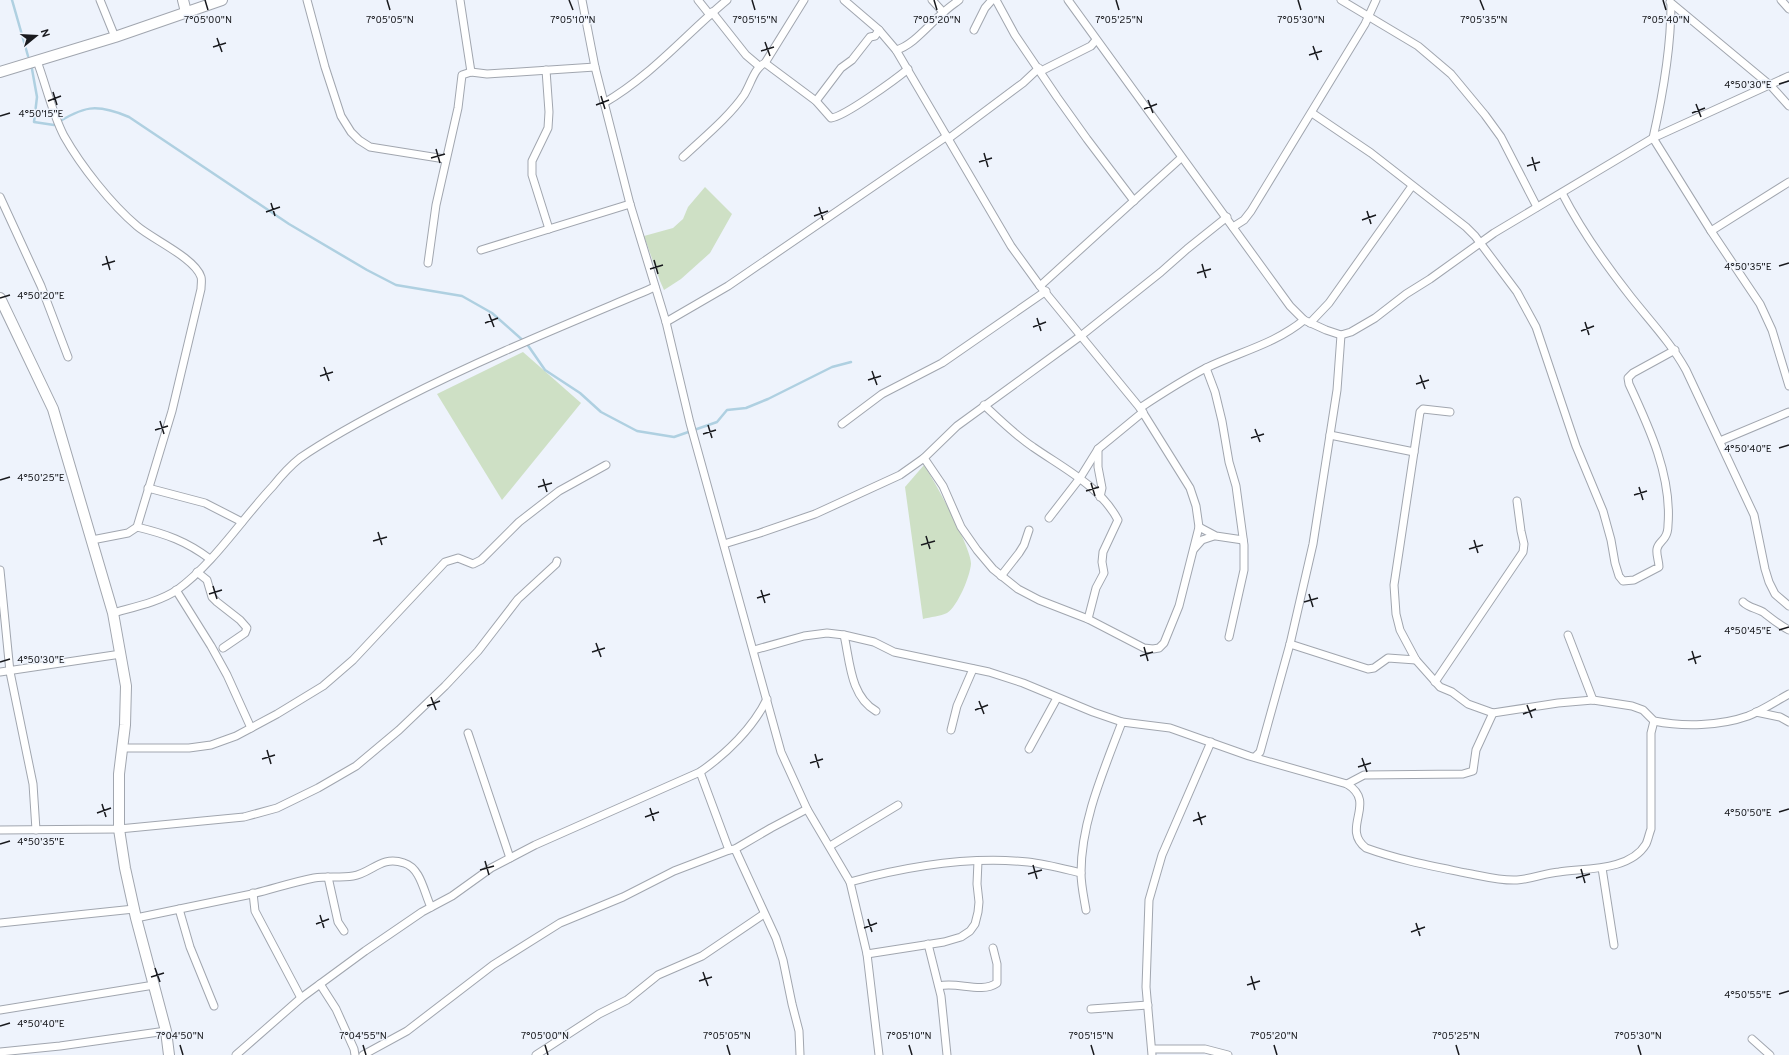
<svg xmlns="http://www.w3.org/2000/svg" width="1789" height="1055" font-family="Overpass,sans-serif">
  <rect width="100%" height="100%" fill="#eef3fc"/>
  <g fill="#cee0c5">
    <path d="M705,187L732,214L710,253L681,279L664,290L660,281L644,236L673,228L683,219L688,207Z"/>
    <path d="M523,352L581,403L502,500L437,394Z"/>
    <path d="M924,465C934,480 972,549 971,564C970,576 958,606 947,613C941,616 930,617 923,619L905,487Z"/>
  </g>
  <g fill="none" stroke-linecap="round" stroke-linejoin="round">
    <g stroke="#afd0e1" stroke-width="2.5">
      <path d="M12,0L28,56"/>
      <path d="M32,69L37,97L34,122L54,125C83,106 96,103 129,117L289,224L367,270L396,285L462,296L492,313L527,344L545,370L580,393L601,412L637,431L674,437L717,422L727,410L746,408L768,399L832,367L851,362"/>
    </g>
    <defs>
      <g id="street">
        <path d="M100,0L115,37"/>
        <path d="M307,0L325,67L341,116L351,132L359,140L370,147L445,159"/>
        <path d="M460,0L471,72"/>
        <path d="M582,0L595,67L630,204L666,322L690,423L781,752L807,809L850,882L867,954L879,1055"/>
        <path d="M698,0L710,15"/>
        <path d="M844,0L879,30L896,50L1011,246L1040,286L1140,408L1190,488L1196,506L1199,527L1179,606L1164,643L1159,648L1153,649L1144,648L1088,619L1039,600L1018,589L993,569L977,550L961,527L943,486L924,458"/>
        <path d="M932,0L943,12"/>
        <path d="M996,0L1015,35L1057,97L1087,139L1134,201"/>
        <path d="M1068,0L1290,306L1304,320L1326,330L1341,335L1351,332L1375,318L1406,294L1430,279L1494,233L1653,138L1789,76"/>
        <path d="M1341,0L1418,46L1451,74L1485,115L1501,137L1537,207"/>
        <path d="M1781,0L1789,9"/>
        <path d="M1670,2L1771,86L1789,106"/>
        <path d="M1671,4C1671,49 1663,94 1653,138L1711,231L1760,304L1772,330L1789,386"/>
        <path d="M712,12L746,55L759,66"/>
        <path d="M974,30L985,8L992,0"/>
        <path d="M896,50C914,45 930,23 944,12C949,7 954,4 959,0"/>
        <path d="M37,61C46,85 52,113 64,136C81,166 111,204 137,226C152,239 195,258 201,277C202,280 201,285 201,289L172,411L137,527L128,533L92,540"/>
        <path d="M765,63L816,101L831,118C844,117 896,79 908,69"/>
        <path d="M546,70L549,112L548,128L532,161V175L549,229"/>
        <path d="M1041,71L1091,46L1096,40"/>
        <path d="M816,101L841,68L852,60L870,37L875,36L879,30"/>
        <path d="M604,103C651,76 686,34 727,0"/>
        <path d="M1312,113L1371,153L1466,227L1475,236L1517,292L1536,327L1576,446L1603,511L1611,540L1615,563L1619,576L1623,581L1634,580L1659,567C1659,561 1656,555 1657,549C1658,543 1663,541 1665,537C1667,534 1668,528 1668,525C1672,476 1649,427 1629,384L1628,378L1633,373L1675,350"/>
        <path d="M948,139L1023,83L1039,68"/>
        <path d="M683,157C703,138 729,117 744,95C751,84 754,68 765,63L804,0"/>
        <path d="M1562,193C1581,230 1605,264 1631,297C1650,321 1671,343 1686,370L1754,515L1765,569L1769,582L1775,594L1789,606"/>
        <path d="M0,197L41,286L68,357"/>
        <path d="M1233,227L1244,220L1251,211L1365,24L1376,0"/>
        <path d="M1711,231L1789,182"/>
        <path d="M481,250L630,204"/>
        <path d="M428,263L436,205L458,108L462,75L471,72L487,74L595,67"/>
        <path d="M1040,286L1181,158"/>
        <path d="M666,322L728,286L947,136"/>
        <path d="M1310,323L1329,303L1412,186"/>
        <path d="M1206,368L1215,392L1222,421L1229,462L1236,486L1244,545V570L1229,637"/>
        <path d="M984,405C1000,420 1015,435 1033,447C1063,468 1100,486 1118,520L1103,552L1102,562L1104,573L1096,588L1088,619"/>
        <path d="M1140,408C1161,394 1183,380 1206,368C1239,352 1275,344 1304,320"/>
        <path d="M1450,412L1423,409L1420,412L1394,585L1396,614L1400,630L1416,660L1440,687L1452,692L1468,704L1493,713L1558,703L1593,700L1632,706L1643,710L1654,721C1683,727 1720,726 1748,716C1763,710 1776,701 1789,694"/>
        <path d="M842,424L882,394L942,363L1046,291"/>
        <path d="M1330,435L1414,452"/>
        <path d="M1720,441L1789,412"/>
        <path d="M1098,449V467L1102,488L1100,497"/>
        <path d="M148,488L205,503L242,522"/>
        <path d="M1049,518L1080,478L1098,449L1143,412"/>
        <path d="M137,527C166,534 186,541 210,559"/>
        <path d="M1199,527L1216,536L1243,540"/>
        <path d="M724,544L760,533L815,514L900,475L924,458L957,426L1082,335L1161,272L1187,249L1227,217"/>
        <path d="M1194,549L1202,540L1214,536"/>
        <path d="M0,570L10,672L33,784L36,830"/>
        <path d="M197,572L207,580L212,597L217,602L240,620L247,628L245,633L223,648"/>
        <path d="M1001,576L1019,553L1024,545L1029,530"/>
        <path d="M176,590L211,646L227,675L251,728"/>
        <path d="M1743,602C1749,608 1756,608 1763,612C1772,619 1779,625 1789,630"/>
        <path d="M113,613C134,607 159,602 177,590C215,562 241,520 273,486C281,476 290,466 300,458C332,436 366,418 401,400C483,358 570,323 655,287"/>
        <path d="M844,635C850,661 850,696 876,711"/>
        <path d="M1568,635L1593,700"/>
        <path d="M1290,644L1368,669L1374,668L1388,658L1416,660"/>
        <path d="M754,650L804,636L827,633L844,635L874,642L894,652L989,672L1023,683L1093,712L1122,722L1170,728L1249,756L1347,784C1378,803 1340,828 1366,848C1399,860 1432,866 1466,873C1483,876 1500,881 1517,880C1532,879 1545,873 1559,872C1586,868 1630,871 1646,844C1648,840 1649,834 1651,829V733L1654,721"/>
        <path d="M0,672L121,654"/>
        <path d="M1435,682L1523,552L1524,544L1521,531L1517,501"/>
        <path d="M1756,712L1780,717L1789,722"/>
        <path d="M951,730L957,706L973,669"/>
        <path d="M468,733L510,858"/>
        <path d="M122,748H189L211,745L236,736L277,714L323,686L353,660L445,562L458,558L473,564L481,560L519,522L559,491L606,465"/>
        <path d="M1029,749L1057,698"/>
        <path d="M1255,757L1260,752L1290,644L1313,544L1337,390L1341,335"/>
        <path d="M700,772L729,850L735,849L771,828L807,809"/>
        <path d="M1347,784L1364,775L1463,774L1473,771L1476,750L1493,713"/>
        <path d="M0,830L119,829L244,817L277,808L318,788L356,766L399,730L445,686L478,651L518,599L556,564L557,561"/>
        <path d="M830,846L898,805"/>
        <path d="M735,849L776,938L783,960L792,1004L799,1031L800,1055"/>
        <path d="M1602,868L1614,945"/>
        <path d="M328,877L338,922L344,931"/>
        <path d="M850,882C908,866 967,856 1028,862C1046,864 1064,869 1081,873"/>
        <path d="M253,893L255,911L301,998"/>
        <path d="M179,909L190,947L214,1006"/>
        <path d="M1086,910C1084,898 1081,885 1081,873C1081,821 1104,770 1122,722"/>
        <path d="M136,918C175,910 214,902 252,894C273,889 293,882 314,878C327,876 340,878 353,876C372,873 381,855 404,863C421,868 424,893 431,907"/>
        <path d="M0,923L134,909"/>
        <path d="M928,944L941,996L947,1055"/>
        <path d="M867,954L944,942L961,937L970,931L975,924L978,912L979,902L977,884L978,861"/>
        <path d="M320,984L336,1009L354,1049L355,1055"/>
        <path d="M939,986C957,981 981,994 997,983V964L993,948"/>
        <path d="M1091,1009L1148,1005"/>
        <path d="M0,1010L154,985"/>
        <path d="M1752,1039L1770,1055"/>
        <path d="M1152,1049H1205L1228,1055"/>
        <path d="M0,1052L60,1046L166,1031"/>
        <path d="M236,1055L301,998L365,951L422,912L452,896L491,868L535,845L700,772C726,754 753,728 767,699"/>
        <path d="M363,1055L407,1031L493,965L560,923L623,897L674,871L729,850"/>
        <path d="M536,1055L599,1014L627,1000L658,975L702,956L764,914"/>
        <path d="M1152,1055L1146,987L1149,900L1162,855L1211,742"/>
      </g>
      <g id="secondary">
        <path d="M183,0L186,12"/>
        <path d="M0,72L115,37L222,0"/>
        <path d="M0,298L53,409L113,613L126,686L125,725L119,774V829L125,868L136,918L166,1031L169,1055"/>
      </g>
    </defs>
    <use href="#street" stroke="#a1a6af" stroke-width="9"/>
    <use href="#secondary" stroke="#a1a6af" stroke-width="12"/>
    <use href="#street" stroke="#fff" stroke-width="7"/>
    <use href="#secondary" stroke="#fff" stroke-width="10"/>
  </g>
  <path fill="none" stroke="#191a1e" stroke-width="1.5" d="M205,0L208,10M387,0L390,10M569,0L573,10M752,0L755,10M934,0L937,10M1116,0L1119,10M1298,0L1301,10M1480,0L1484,10M1663,0L1666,10M217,38L222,52M765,42L770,56M1313,46L1318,60M213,47L226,43M761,51L774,47M1309,55L1322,51M1779,84L1789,81M53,92L57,105M601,96L605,109M1148,100L1153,113M48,101L61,96M1696,104L1701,117M596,105L609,100M1144,109L1157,104M1692,113L1705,108M0,116L10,113M436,149L440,163M984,153L988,167M1532,157L1536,171M431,158L445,154M979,162L992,158M1527,166L1540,162M271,203L275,216M819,207L823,220M1367,211L1371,224M266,212L280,207M814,216L828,211M1362,220L1376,215M106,256L110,270M654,260L658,274M1202,264L1206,278M102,265L115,261M1779,266L1789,263M650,269L663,265M1197,273L1211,269M0,298L10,295M489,314L494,327M1037,318L1041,331M1585,322L1589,335M485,323L498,318M1033,327L1046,322M1581,331L1594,326M324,367L329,381M872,371L877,385M1420,375L1425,389M320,376L333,372M868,380L881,376M1416,384L1429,380M160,421L164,434M708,425L712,438M1255,429L1260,442M155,430L168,426M703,434L716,430M1251,438L1264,434M1779,448L1789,445M543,479L547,492M0,480L10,477M1091,483L1095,496M538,487L552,483M1639,487L1643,500M1086,491L1099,487M1634,495L1647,491M378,532L382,545M926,536L930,549M1474,540L1478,553M373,541L387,537M921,545L935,541M1469,549L1483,545M213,586L217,599M761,590L765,603M209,594L222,590M1309,594L1313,607M757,598L770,594M1304,602L1318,598M1779,630L1789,627M596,643L601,657M1144,647L1148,661M1692,651L1696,664M592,652L605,648M1140,656L1153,652M1688,660L1701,656M0,662L10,659M431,697L436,710M979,701L984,714M1527,705L1532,718M427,706L440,701M975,710L988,705M1523,714L1536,709M267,750L271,764M815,754L819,768M1362,758L1367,772M262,759L275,755M810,763L823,759M1358,767L1371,763M102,804L106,817M650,808L654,821M1198,812L1202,825M1779,812L1789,809M97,813L111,808M645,817L659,812M1193,821L1206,816M0,844L10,841M485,861L489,875M1033,865L1037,879M1581,869L1585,883M480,870L494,866M1028,874L1042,870M1576,878L1590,874M320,915L324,928M868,919L872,932M1416,923L1420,936M316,924L329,919M864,928L877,923M1411,932L1425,927M155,968L160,982M703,972L708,986M1251,976L1255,990M151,977L164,973M699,981L712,977M1247,985L1260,981M1779,994L1789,991M0,1026L10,1023M180,1045L183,1055M363,1045L366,1055M545,1045L548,1055M727,1045L730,1055M909,1045L912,1055M1091,1045L1094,1055M1274,1045L1277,1055M1456,1045L1459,1055M1638,1045L1641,1055"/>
  <g font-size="10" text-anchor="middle" fill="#191a1e" stroke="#eef3fc" stroke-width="3" stroke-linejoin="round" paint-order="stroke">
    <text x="208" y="23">7°05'00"N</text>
    <text x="390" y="23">7°05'05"N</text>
    <text x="573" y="23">7°05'10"N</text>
    <text x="755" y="23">7°05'15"N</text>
    <text x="937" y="23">7°05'20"N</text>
    <text x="1119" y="23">7°05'25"N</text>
    <text x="1301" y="23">7°05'30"N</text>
    <text x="1484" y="23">7°05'35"N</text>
    <text x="1666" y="23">7°05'40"N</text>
    <text x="1748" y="88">4°50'30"E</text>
    <text x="41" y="117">4°50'15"E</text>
    <text x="1748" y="270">4°50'35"E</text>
    <text x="41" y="299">4°50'20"E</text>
    <text x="1748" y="452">4°50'40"E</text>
    <text x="41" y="481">4°50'25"E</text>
    <text x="1748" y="634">4°50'45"E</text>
    <text x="41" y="663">4°50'30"E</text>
    <text x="1748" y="816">4°50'50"E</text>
    <text x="41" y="845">4°50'35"E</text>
    <text x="1748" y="998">4°50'55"E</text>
    <text x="41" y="1027">4°50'40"E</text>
    <text x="180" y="1039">7°04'50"N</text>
    <text x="363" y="1039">7°04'55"N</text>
    <text x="545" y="1039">7°05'00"N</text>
    <text x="727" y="1039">7°05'05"N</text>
    <text x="909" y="1039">7°05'10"N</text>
    <text x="1091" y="1039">7°05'15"N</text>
    <text x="1274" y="1039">7°05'20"N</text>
    <text x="1456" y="1039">7°05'25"N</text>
    <text x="1638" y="1039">7°05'30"N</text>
  </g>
  <g transform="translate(36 36) rotate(72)" stroke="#eef3fc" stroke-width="3" paint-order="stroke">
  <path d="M0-3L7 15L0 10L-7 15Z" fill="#191a1e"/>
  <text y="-6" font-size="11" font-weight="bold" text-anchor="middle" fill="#191a1e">N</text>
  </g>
</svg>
